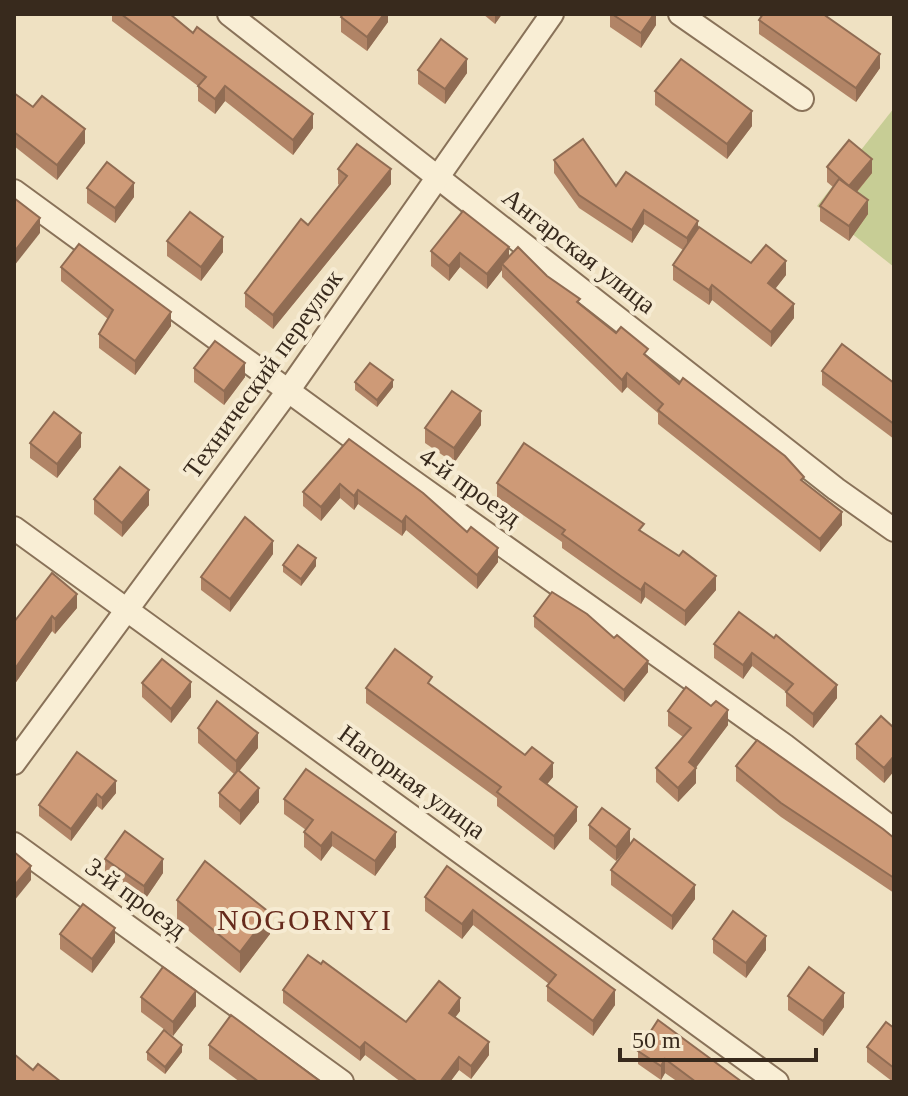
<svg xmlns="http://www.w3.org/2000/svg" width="908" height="1096" font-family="'Times New Roman',serif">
  <rect width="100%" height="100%" fill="#efe1c2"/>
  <path fill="#c7cd95" d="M894,108V267L817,206Z"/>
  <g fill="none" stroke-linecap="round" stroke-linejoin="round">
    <defs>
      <g id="street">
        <path d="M229,14L836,489L894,530"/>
        <path d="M680,14L802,99"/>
        <path d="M14,191L394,468L784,745L894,830"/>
        <path d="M14,528L777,1082"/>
        <path d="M14,763L288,391L552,14"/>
        <path d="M14,844L342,1082"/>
      </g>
    </defs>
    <use href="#street" stroke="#897259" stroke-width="26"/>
    <use href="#street" stroke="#f9eed5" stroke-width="22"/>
  </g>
  <g fill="#b18466">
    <path d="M112,14H170L313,128L293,155L225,101L215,114L198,101V86L112,21Z"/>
    <path d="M388,14V22L367,51L341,32V17Z"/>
    <path d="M483,14H502L495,24Z"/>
    <path d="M610,14H656V25L641,48L610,27Z"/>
    <path d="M759,20L880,68L856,102L759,34Z"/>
    <path d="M418,70L467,73L445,104L418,84Z"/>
    <path d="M655,91L752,126L727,159L655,105Z"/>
    <path d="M14,93L85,143L57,180L14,146Z"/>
    <path d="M554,160L616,186L698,228L751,263L786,275L775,289L794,318L771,347L712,300L709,305L673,280V265L683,250L644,224L632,243L579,208L554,173Z"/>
    <path d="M827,167L872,173L857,192L868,214L849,241L820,221V206L833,187L827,182Z"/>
    <path d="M338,169L391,184L273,329L245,307V293L308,225L339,185L338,184Z"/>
    <path d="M87,188L134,197L115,223L87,203Z"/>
    <path d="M167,241L223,252L201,281L167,256Z"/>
    <path d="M431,251L509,257L547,276L580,305L804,482L842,525L820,552L658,424V413L627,387L622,393L502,277V270L487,289L460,267L449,281L431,266Z"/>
    <path d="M61,267L171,326L135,375L99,348V334L108,319L61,281Z"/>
    <path d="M194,368L245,377L224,405L194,382Z"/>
    <path d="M822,371L894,383V439L822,385Z"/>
    <path d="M355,382L393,387L377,407L355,390Z"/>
    <path d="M481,425L454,463L425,443V428Z"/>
    <path d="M349,439L498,562L477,589L406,530L402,536L358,504L354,510L340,498L321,521L303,506V492Z"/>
    <path d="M30,443L81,447L57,478L30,458Z"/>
    <path d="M497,483L644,533L716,590L685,626L645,597L641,604L562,548V542L497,497Z"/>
    <path d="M94,499L149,505L122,537L94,514Z"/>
    <path d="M273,554L230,612L201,590V577Z"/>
    <path d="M283,565L316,566L301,586L283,572Z"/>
    <path d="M894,569V588L892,586V572Z"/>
    <path d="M77,608L55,634L52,631L14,685V622Z"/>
    <path d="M739,612L837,698L813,728L786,706V692L752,666L743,679L714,658V644Z"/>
    <path d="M534,616L648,672L624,702L534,627Z"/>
    <path d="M142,683L191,697L171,723L142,697Z"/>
    <path d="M432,687L553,777L547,784L577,821L554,850L497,806V798L366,703V688Z"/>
    <path d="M668,711L728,725L695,768L696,783L678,802L656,782V768L683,737L668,726Z"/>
    <path d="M198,728L258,748L239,771L259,802L240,825L219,807V793L234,774L198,743Z"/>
    <path d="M894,728V771L884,783L856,759V744Z"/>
    <path d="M736,766L894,838V893L781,817L736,781Z"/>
    <path d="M116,781V793L102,810L97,806L71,841L39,816V805Z"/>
    <path d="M284,799L396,847L375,876L332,846L321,861L304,847V832L306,830L284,814Z"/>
    <path d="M589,825L630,844L616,861L589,839Z"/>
    <path d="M105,859L163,873L144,901L105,874Z"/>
    <path d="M447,866L615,1005L593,1036L547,1001V986L549,984L473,925L462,939L425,911V897Z"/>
    <path d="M611,870L695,899L672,930L611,885Z"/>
    <path d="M177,900L270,934L240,973L177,921Z"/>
    <path d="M60,934L115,942L92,973L60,949Z"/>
    <path d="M713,939L766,950L746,978L713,953Z"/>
    <path d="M283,990L406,1022L460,1011L455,1017L489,1055L471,1079L459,1070L450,1082H401L365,1055L360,1061L283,1003Z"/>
    <path d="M788,996L844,1007L823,1036L788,1010Z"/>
    <path d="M141,997L196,1006L173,1036L141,1012Z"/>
    <path d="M894,1028V1082H893L867,1062V1047Z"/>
    <path d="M209,1045L321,1082H240L209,1059Z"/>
    <path d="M638,1051L742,1082H678L665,1073L661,1080L638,1064Z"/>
    <path d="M147,1052H182L165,1074L147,1060Z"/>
  </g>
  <g fill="#906c53">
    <path d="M384,14H388V22L367,51V37Z"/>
    <path d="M495,14H502L495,24Z"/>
    <path d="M654,14H656V25L641,48V33Z"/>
    <path d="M880,54V68L856,102V88Z"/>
    <path d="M467,59V73L445,104V89Z"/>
    <path d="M225,86V101L215,114V99Z"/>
    <path d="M752,111V126L727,159V144Z"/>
    <path d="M313,114V128L293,155V140Z"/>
    <path d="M85,129V143L57,180V165Z"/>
    <path d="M872,159V173L849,201V186Z"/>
    <path d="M391,169V184L273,329V315Z"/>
    <path d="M134,183V197L115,223V208Z"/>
    <path d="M868,200V214L849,241V226Z"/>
    <path d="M644,210V224L632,243V230Z"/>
    <path d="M40,218V233L14,266V252Z"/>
    <path d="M698,221V234L687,252V238Z"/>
    <path d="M223,237V252L201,281V267Z"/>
    <path d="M509,247V261L502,264V270L487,289V274Z"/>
    <path d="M460,253V267L449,281V266Z"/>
    <path d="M786,261V275L768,298V283Z"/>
    <path d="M712,285V300L709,305V290Z"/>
    <path d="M794,304V318L771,347V332Z"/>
    <path d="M171,312V326L135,375V361Z"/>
    <path d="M245,363V377L224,405V391Z"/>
    <path d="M627,373V387L622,393V380Z"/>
    <path d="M393,380V387L377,407V400Z"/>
    <path d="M481,411V425L454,463V448Z"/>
    <path d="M81,433V447L57,478V464Z"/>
    <path d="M340,484V498L321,521V507Z"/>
    <path d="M149,490V505L122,537V523Z"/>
    <path d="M358,490V504L354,510V496Z"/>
    <path d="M842,512V525L820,552V539Z"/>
    <path d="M406,516V530L402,536V522Z"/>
    <path d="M273,541V554L230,612V599Z"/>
    <path d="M498,548V562L477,589V575Z"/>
    <path d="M316,558V566L301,586V579Z"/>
    <path d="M716,576V590L685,626V611Z"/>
    <path d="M645,583V597L641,604V590Z"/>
    <path d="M77,594V608L55,634V619Z"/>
    <path d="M52,616V631L14,685V670Z"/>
    <path d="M752,653V666L743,679V665Z"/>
    <path d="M648,661V672L624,702V690Z"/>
    <path d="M191,682V697L171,723V709Z"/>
    <path d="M837,685V698L813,728V714Z"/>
    <path d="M728,710V725L692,773L696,768V783L678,802V788L689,762Z"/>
    <path d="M258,733V748L236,775V761Z"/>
    <path d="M894,756V771L884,783V768Z"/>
    <path d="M553,763V777L540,793V779Z"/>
    <path d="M116,781V793L102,810V798Z"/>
    <path d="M259,788V802L240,825V811Z"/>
    <path d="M97,794V806L71,841V829Z"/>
    <path d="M577,807V821L554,850V836Z"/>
    <path d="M630,829V844L616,861V847Z"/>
    <path d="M332,832V846L321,861V846Z"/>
    <path d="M396,832V847L375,876V861Z"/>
    <path d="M163,859V873L144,901V886Z"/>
    <path d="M31,866V880L14,901V886Z"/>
    <path d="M695,885V899L672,930V916Z"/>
    <path d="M473,910V925L462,939V924Z"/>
    <path d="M270,913V934L240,973V952Z"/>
    <path d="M115,928V942L92,973V959Z"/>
    <path d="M766,936V950L746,978V963Z"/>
    <path d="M615,990V1005L593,1036V1021Z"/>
    <path d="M196,991V1006L173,1036V1022Z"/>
    <path d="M844,993V1007L823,1036V1021Z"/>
    <path d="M460,998V1011L449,1026V1013Z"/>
    <path d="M365,1042V1055L360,1061V1048Z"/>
    <path d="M489,1042V1055L471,1079V1066Z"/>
    <path d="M182,1045V1052L165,1074V1067Z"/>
    <path d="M459,1057V1070L450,1082H440Z"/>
    <path d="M665,1059V1073L661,1080V1066Z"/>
  </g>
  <g fill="#ce9a77" stroke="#906c53" stroke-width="2">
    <path d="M121,14H170L193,33L197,27L313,114L293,140L225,86L215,99L198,86L206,77Z"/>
    <path d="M343,14H384L367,37L341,17Z"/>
    <path d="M612,14H654L641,33Z"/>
    <path d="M763,14H823L880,54L856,88L759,20Z"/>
    <path d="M441,39L467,59L445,89L418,70Z"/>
    <path d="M681,59L752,111L727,144L655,91Z"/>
    <path d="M14,93L33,107L42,96L85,129L57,165L14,132Z"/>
    <path d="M583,139L616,186L626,172L698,221L687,238L644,210L632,230L579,195L554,160Z"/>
    <path d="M849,140L872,159L849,186L827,167Z"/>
    <path d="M357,144L391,169L273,315L245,293L301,219L308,225L347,176L338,169Z"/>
    <path d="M107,162L134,183L115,208L87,188Z"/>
    <path d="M839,179L868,200L849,226L820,206Z"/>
    <path d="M14,198L40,218L14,252Z"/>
    <path d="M463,211L509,247L487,274L460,253L449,266L431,251Z"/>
    <path d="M190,212L223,237L201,267L167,241Z"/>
    <path d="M699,227L751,263L766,245L786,261L768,283L794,304L771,332L712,285L709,290L673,265Z"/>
    <path d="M79,244L171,312L135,361L99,334L113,310L61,267Z"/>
    <path d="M518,247L547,276L580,299L577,302L616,333L621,327L648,349L644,354L679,384L683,378L785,456L804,477L801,480L842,512L820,539L658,410L663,404L627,373L622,380L502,264Z"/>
    <path d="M215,341L245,363L224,391L194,368Z"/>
    <path d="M842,344L894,383V424L822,371Z"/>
    <path d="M370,363L393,380L377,400L355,382Z"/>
    <path d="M452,391L481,411L454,448L425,428Z"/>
    <path d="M54,412L81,433L57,464L30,443Z"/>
    <path d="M349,439L423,493L467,532L471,527L498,548L477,575L406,516L402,522L358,490L354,496L340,484L321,507L303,492Z"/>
    <path d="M524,443L644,524L639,530L679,556L683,551L716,576L685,611L645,583L641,590L622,577L562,534L565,530L497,483Z"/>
    <path d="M120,467L149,490L122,523L94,499Z"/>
    <path d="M245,517L273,541L230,599L201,577Z"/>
    <path d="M298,545L316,558L301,579L283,565Z"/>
    <path d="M52,573L77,594L55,619L52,616L14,670V622Z"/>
    <path d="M552,592L587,614L614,638L617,635L648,661L624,690L534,616Z"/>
    <path d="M739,612L774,638L776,635L837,685L813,714L786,692L793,684L752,653L743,665L714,644Z"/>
    <path d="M395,649L432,677L428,683L525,755L532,747L553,763L540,779L577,807L554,836L497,792L501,787L366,688Z"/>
    <path d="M162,659L191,682L171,709L142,683Z"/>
    <path d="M686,687L711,706L716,701L728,710L689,762L696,768L678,788L656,768L691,728L668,711Z"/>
    <path d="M217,701L258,733L236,761L198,728Z"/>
    <path d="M881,716L894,728V756L884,768L856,744Z"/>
    <path d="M757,740L883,829L894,838V878L781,803L736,766Z"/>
    <path d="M77,752L116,781L102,798L97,794L71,829L39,805Z"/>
    <path d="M306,769L396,832L375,861L332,832L321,846L304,832L313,820L284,799Z"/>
    <path d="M238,770L259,788L240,811L219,793Z"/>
    <path d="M602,808L630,829L616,847L589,825Z"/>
    <path d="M125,831L163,859L144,886L105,859Z"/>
    <path d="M634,839L695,885L672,916L611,870Z"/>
    <path d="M14,852L31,866L14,886Z"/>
    <path d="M205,861L270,913L240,952L177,900Z"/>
    <path d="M447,866L615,990L593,1021L547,986L556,975L473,910L462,924L425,897Z"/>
    <path d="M83,904L115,928L92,959L60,934Z"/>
    <path d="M733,911L766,936L746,963L713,939Z"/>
    <path d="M308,955L321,964L323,961L406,1022L439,981L460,998L449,1013L489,1042L471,1066L459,1057L440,1082H418L365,1042L360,1048L283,990Z"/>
    <path d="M163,967L196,991L173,1022L141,997Z"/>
    <path d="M809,967L844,993L823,1021L788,996Z"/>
    <path d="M231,1015L321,1082H259L209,1045Z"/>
    <path d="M658,1020L742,1082H696L665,1059L661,1066L638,1051Z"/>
    <path d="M886,1022L894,1028V1068L867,1047Z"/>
    <path d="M164,1030L182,1045L165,1067L147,1052Z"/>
    <path d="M14,1054L33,1070L38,1064L61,1082H14Z"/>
  </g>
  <g text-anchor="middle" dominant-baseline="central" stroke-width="8" stroke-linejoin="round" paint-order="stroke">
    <g font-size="26" fill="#382a1d" stroke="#f6ebd2">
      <text transform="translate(579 251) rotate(38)">Ангарская улица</text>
      <text transform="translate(263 374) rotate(-54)">Технический переулок</text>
      <text transform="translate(470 487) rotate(35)">4-й проезд</text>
      <text transform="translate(412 782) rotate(36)">Нагорная улица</text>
      <text transform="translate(136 898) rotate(36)">3-й проезд</text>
    </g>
    <g font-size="30" letter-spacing="2" fill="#662a1c" stroke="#f6ebd2">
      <text x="305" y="919">NOGORNYI</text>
    </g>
  </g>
  <rect width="908" height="1096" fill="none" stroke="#382a1d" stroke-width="32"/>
  <path d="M620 1048v12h196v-12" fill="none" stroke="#382a1d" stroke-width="4"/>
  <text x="632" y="1048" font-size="24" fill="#382a1d" stroke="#f6ebd2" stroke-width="6" paint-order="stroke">50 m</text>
</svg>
